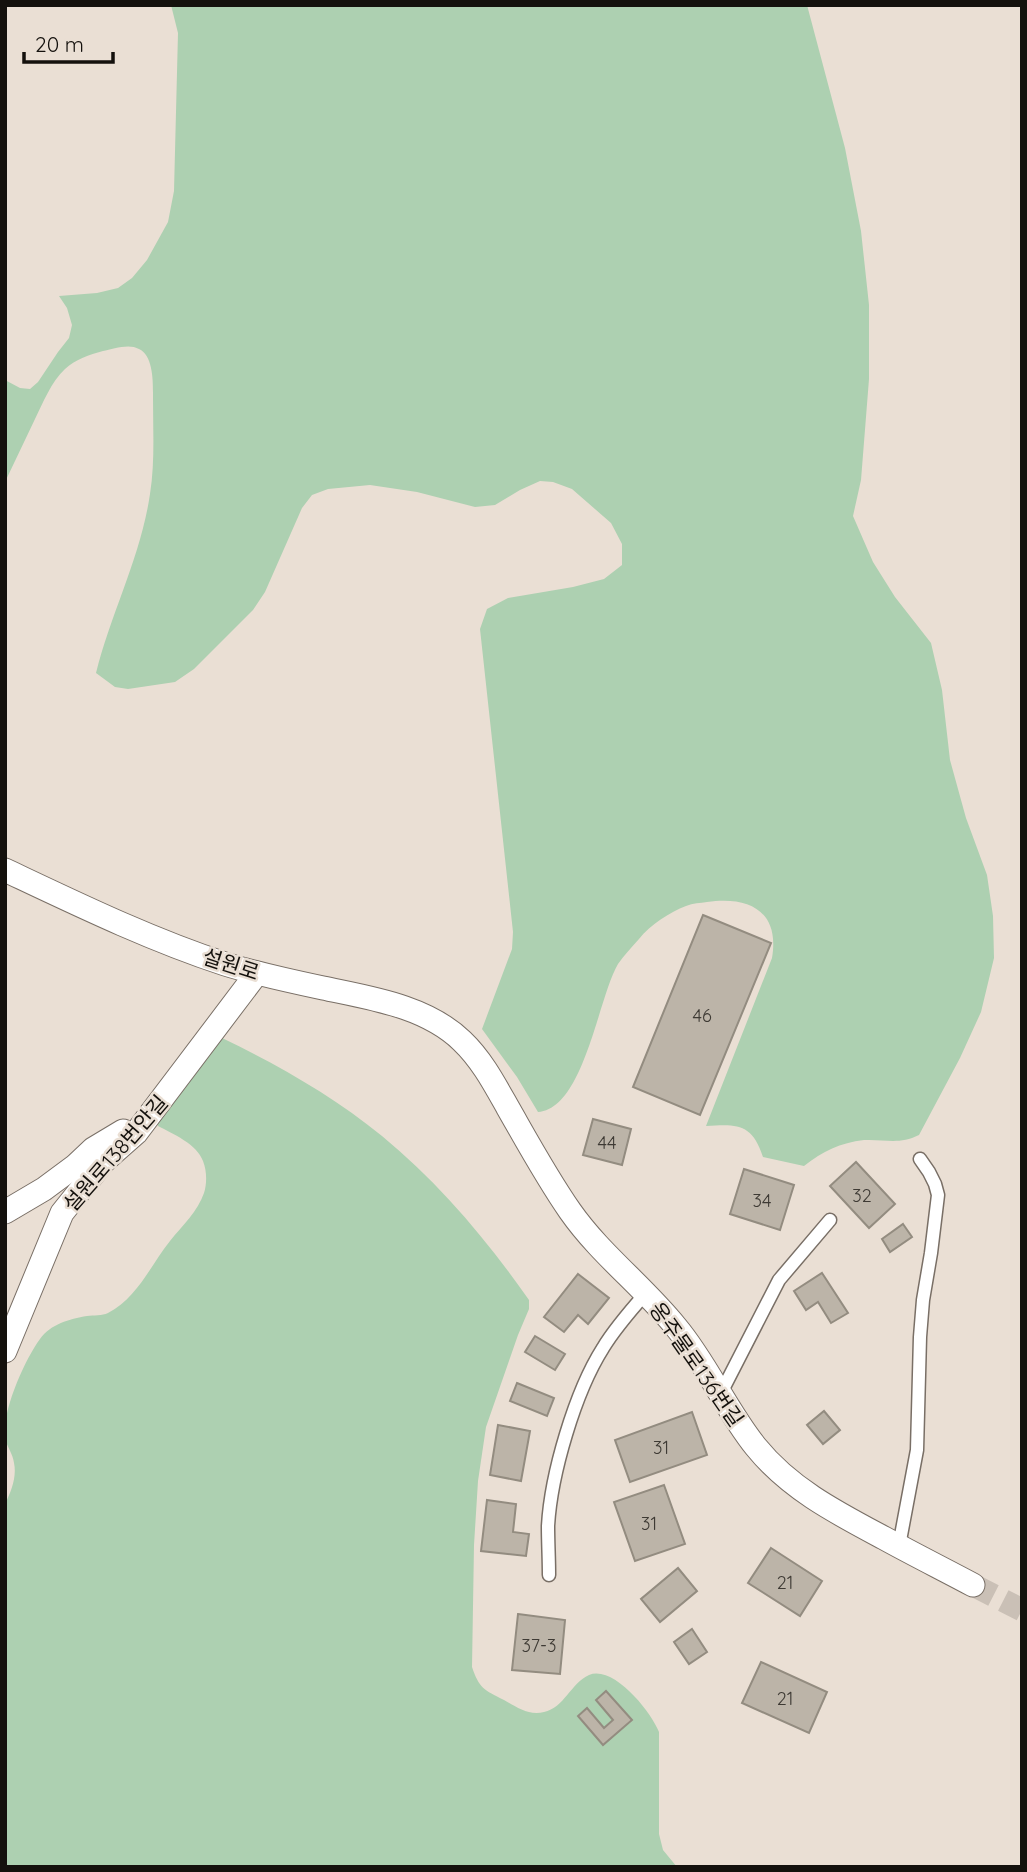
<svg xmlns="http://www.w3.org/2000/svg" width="1027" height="1872" font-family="Quicksand,'Noto Sans KR',sans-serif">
  <rect width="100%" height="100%" fill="#eadfd4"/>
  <g fill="#add0b1">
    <path d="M171,5H807L845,148L861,231L869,305V379L861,480L853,516L873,562L895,597L931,643L942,690L950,760L966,818L987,875L993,916L994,958L981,1012L960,1058L919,1135C899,1145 885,1139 864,1140C840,1143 823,1151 804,1166L763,1157C752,1123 737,1124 706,1126L772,958C780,911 749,896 707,902C700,903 693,903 686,906C670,912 650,925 639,939C632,947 624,955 618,964C598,998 584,1109 538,1112L517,1077L482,1029L512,949L513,932L480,629L487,609L508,598L573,587L604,579L622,565V544L611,523L572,489L553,482L540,481L520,490L495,505L475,507L417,492L370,485L328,489L312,495L302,508L265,592L253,610L194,669L175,682L128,689L115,687L96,673C111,613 141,556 150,494C155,463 153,430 153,398C153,384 154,356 139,349C129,343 113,349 103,351C89,355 76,359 65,369C51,382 43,403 35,419C25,440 15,461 5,482V380L20,388L30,389L38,382L58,352L69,338L72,325L67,308L59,296L97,293L118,288L132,278L147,260L168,222L174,191L178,33Z"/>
    <path d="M222,1038C278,1065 333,1096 382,1136C439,1183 487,1240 529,1300V1309L518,1335L486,1427L478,1481L474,1545L472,1667C479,1688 484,1690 504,1700C516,1707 529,1716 544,1712C564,1708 571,1683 589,1675C614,1665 651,1712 659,1732V1834L663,1850L677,1867H5V1504C11,1492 17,1477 14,1463C13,1454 7,1447 5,1438C1,1413 25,1359 40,1339C51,1324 69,1319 87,1316C94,1315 102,1316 108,1313C138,1297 150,1266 170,1241C182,1226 198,1211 204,1193C207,1184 207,1171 203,1161C197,1144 173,1134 158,1126L155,1118Z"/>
  </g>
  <g fill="#bcb4a8" stroke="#938c80" stroke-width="2">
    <path d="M703,915L771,943L700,1115L633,1087Z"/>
    <path d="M593,1119L631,1129L622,1165L583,1155Z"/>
    <path d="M856,1162L895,1204L869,1228L830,1186Z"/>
    <path d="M744,1169L794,1185L780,1230L730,1214Z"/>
    <path d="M903,1224L912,1237L890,1252L882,1239Z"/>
    <path d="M822,1273L848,1313L831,1323L818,1302L806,1310L794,1291Z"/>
    <path d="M578,1274L609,1298L588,1324L578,1315L564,1332L544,1317Z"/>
    <path d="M535,1336L565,1354L555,1370L525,1352Z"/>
    <path d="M517,1383L554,1398L547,1416L510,1401Z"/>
    <path d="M824,1411L840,1430L823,1444L807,1425Z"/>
    <path d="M692,1412L707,1455L630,1482L615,1440Z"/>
    <path d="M498,1425L530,1431L521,1481L490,1475Z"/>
    <path d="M664,1485L685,1544L635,1561L614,1502Z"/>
    <path d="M487,1500L516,1504L513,1532L529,1534L526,1556L481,1551Z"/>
    <path d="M771,1548L822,1581L800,1616L748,1583Z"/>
    <path d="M678,1568L697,1591L660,1622L641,1599Z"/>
    <path d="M518,1614L565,1620L560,1674L512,1670Z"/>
    <path d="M692,1629L707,1652L689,1664L674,1642Z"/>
    <path d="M761,1662L827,1692L809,1733L742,1703Z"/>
    <path d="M606,1691L632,1720L603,1745L578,1716L587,1708L604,1728L613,1720L596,1700Z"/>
  </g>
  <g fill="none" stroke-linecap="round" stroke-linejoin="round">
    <path stroke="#cac0b6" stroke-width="23" stroke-dasharray="23 11" stroke-linecap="butt" d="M973,1585L1022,1610"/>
    <defs>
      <g id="service">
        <path d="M721,1393L779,1280L830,1220"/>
        <path d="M899,1546L917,1450L920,1337L923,1300L931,1253L938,1195L935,1184L929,1172L920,1159"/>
        <path d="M549,1575C549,1559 548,1542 548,1526C551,1474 575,1392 603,1348C615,1328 631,1310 646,1293"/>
      </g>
      <g id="minor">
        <path d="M5,870C77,904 149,939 225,964C257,974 290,981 323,988C370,998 426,1006 462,1041C482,1060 495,1085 508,1108C528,1143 547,1178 570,1211C600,1254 643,1286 676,1327C707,1364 726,1410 756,1447C790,1489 837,1513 884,1538C913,1554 943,1569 973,1585"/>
        <path d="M5,1212L44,1189L75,1166L93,1149L123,1131"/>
        <path d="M5,1351L62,1213L102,1163L136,1133L257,973"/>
      </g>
    </defs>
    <use href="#service" stroke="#796f66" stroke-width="15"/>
    <use href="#minor" stroke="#796f66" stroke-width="25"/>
    <use href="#service" stroke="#fff" stroke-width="12"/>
    <use href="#minor" stroke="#fff" stroke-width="23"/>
  </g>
  <g text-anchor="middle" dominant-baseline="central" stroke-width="5" stroke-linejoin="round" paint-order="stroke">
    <g font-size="18" fill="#3e3a34">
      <text x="702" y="1015">46</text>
      <text x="607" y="1142">44</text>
      <text x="862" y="1195">32</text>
      <text x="762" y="1200">34</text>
      <text x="661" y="1447">31</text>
      <text x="649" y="1523">31</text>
      <text x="785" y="1582">21</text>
      <text x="539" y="1645">37-3</text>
      <text x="785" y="1698">21</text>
    </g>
    <g font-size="21" fill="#14110d" stroke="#eadfd4">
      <text transform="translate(231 964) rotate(18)">설원로</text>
      <text transform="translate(115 1153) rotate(-49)">설원로138번안길</text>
      <text transform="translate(697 1364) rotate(55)">옹주물로136번길</text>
    </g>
  </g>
  <rect width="1027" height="1872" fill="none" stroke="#14110d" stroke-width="14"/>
  <path d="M24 52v10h89v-10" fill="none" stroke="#14110d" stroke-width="3.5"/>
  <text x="35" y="52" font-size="21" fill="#14110d" stroke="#eadfd4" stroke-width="5" paint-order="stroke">20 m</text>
</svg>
